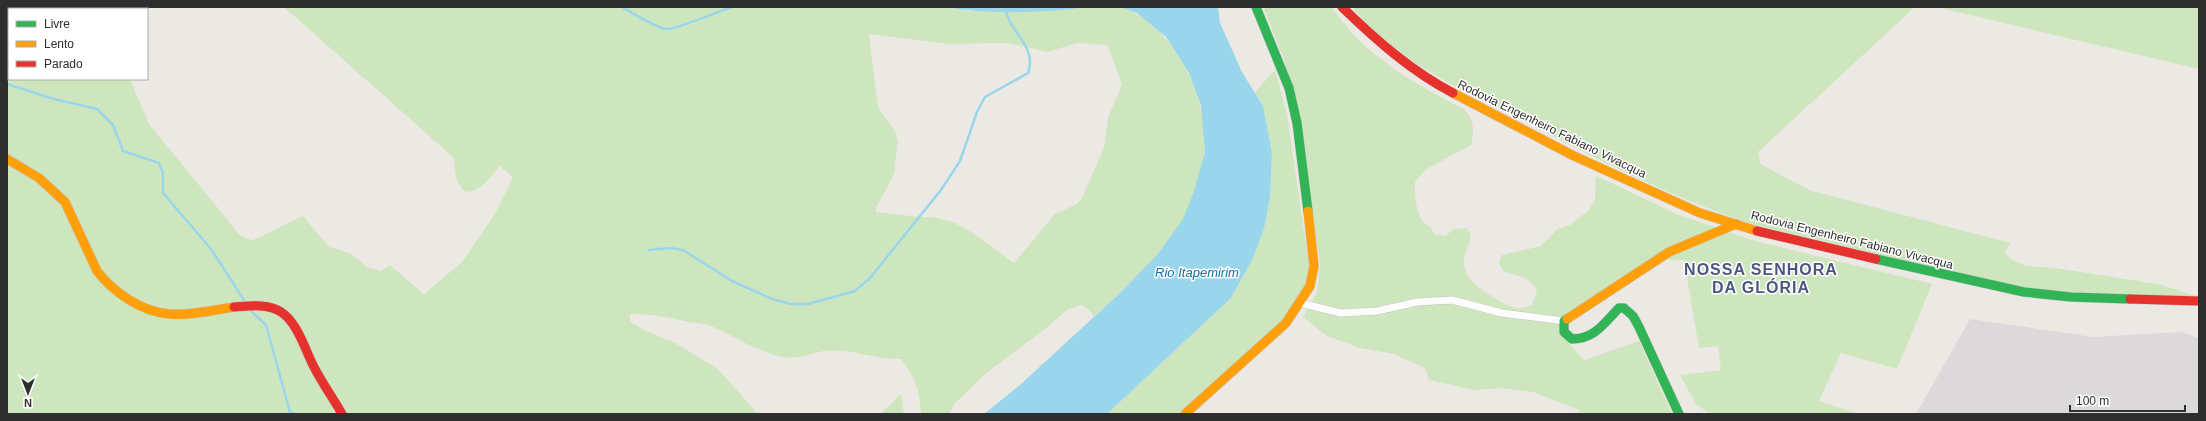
<svg xmlns="http://www.w3.org/2000/svg" width="2206" height="421" font-family="Helvetica,sans-serif">
  <rect width="100%" height="100%" fill="#ece8e4"/>
  <path fill="#dcd9db" d="M1970,319L2093,337L2182,332L2199,338V414H1916Z"/>
  <g fill="#cee6be" fill-rule="evenodd">
    <path d="M7,7H132L129,9H9V79H130L149,124L239,234L251,241L303,216L329,247L350,253L367,267L381,271L390,265L424,294L462,262L495,214L513,177L500,166C491,176 481,192 466,192C455,184 455,171 454,158L284,7H945L971,11L1120,7C1152,17 1166,37 1183,64C1197,87 1207,124 1205,152C1203,168 1191,204 1184,218C1166,252 1122,291 1093,317L1092,313L1082,305L1068,309L1049,326L986,373L954,404L949,414H921C920,392 915,376 901,359C874,360 847,346 819,352C804,356 794,360 778,356C754,350 734,336 711,326C707,324 701,324 696,323C674,319 653,313 630,314V321L644,330L675,343L718,369L758,414H7ZM869,34L950,44L1009,43L1047,52L1077,43L1108,45L1122,85L1108,117L1104,148L1082,198L1077,204L1055,214L1014,263L973,233L953,222L933,217H919L876,212V208L894,174L898,141L895,131L879,109L877,100Z"/>
    <path d="M1263,7H1331C1339,16 1346,27 1355,36C1385,67 1426,90 1464,109C1475,121 1474,130 1471,145L1425,170L1415,182C1415,195 1415,209 1422,220C1426,226 1432,226 1434,234L1445,236L1454,229L1467,228C1474,238 1468,243 1465,254C1459,277 1481,290 1498,300C1509,307 1519,311 1532,305L1537,291C1531,276 1517,277 1503,271L1499,263L1502,255L1541,246L1557,229L1570,225L1589,210L1595,199L1596,176L1677,214L1751,240L1932,284L1897,369L1841,353L1819,401L1859,414H1710L1696,404L1680,375L1721,370L1718,346L1699,348L1684,260L1650,259L1614,293L1558,331L1584,360L1639,341L1672,414H1579V410L1533,392L1503,388L1474,390L1429,380L1425,368L1394,354L1360,348L1327,336L1303,317L1317,293L1320,264L1298,112L1284,59Z"/>
    <path d="M1352,7H1915L1758,152L1760,164L1809,190L2010,243L2005,253L2012,260L2026,266L2056,268L2162,285L2199,297L2065,292L2016,287L1755,225C1678,200 1607,164 1535,127C1470,94 1399,64 1352,7Z"/>
    <path d="M1936,7H2199V69Z"/>
    <path d="M1275,70L1287,114L1309,266V279L1295,309L1178,414H1107L1230,299L1264,229L1270,197L1272,154L1263,106L1255,92Z"/>
    <path d="M901,394L904,414H880Z"/>
  </g>
  <g fill="#99d6ec">
    <path d="M945,7H1089C1041,13 992,15 945,7Z"/>
    <path d="M1120,7H1218L1220,23L1242,72L1263,106L1272,153L1270,197L1264,229L1252,260L1230,299L1107,414H984L1020,385L1122,291L1157,255L1183,219L1194,191L1205,152L1201,106L1189,73L1166,37L1137,13Z"/>
  </g>
  <g fill="none" stroke-linecap="round" stroke-linejoin="round">
    <g stroke="#99d6ec" stroke-width="2.5">
      <path d="M622,7C631,12 658,29 666,29C675,30 719,11 732,7"/>
      <path d="M7,84L54,99L97,109L113,125L123,151L159,163L163,173V193L211,249L244,300"/>
      <path d="M649,250L670,248L683,250L732,281L772,299L791,304H808L855,291L870,278L941,190L960,161L977,112L985,97L1028,73C1038,46 1008,32 1005,7"/>
      <path d="M250,310L266,325L290,412L295,414"/>
    </g>
    <defs>
      <path id="street" d="M1300,303L1341,313L1377,311L1417,302L1452,300L1502,313L1564,321"/>
      <g id="fast">
        <path d="M1256,7L1289,88L1297,123L1308,211"/>
        <path d="M1876,259L2024,292L2071,297L2130,299"/>
        <path d="M1567,319L1564,321V332L1572,339C1595,339 1604,323 1619,308H1624L1633,316L1639,327L1679,414"/>
      </g>
      <g id="slow">
        <path d="M1453,93L1574,156L1700,213L1757,231"/>
        <path d="M7,159L39,178L65,202L97,271C113,292 142,312 169,314C191,316 212,310 234,307"/>
        <path d="M1567,319L1669,252L1736,224"/>
        <path d="M1185,414L1286,323L1310,286L1314,266L1308,211"/>
      </g>
      <g id="jam">
        <path d="M1342,7C1376,40 1411,71 1453,93"/>
        <path d="M1757,231L1876,259"/>
        <path d="M2130,299L2199,301"/>
        <path d="M234,307C249,306 268,303 281,312C298,323 305,350 314,367C322,383 333,398 342,414"/>
      </g>
    </defs>
    <use href="#street" stroke="#c5c4c5" stroke-width="8"/>
    <use href="#fast" stroke="#c5c4c5" stroke-width="10"/>
    <use href="#slow" stroke="#c5c4c5" stroke-width="10"/>
    <use href="#jam" stroke="#c5c4c5" stroke-width="10"/>
    <use href="#street" stroke="#fcfcfb" stroke-width="7"/>
    <use href="#fast" stroke="#30b455" stroke-width="9"/>
    <use href="#slow" stroke="#ff9f0a" stroke-width="9"/>
    <use href="#jam" stroke="#e5322d" stroke-width="9"/>
  </g>
  <g text-anchor="middle" dominant-baseline="central" stroke-width="3" stroke-linejoin="round" paint-order="stroke">
    <g font-size="12" fill="#2e2e2e" stroke="#fff">
      <text transform="translate(1552 129) rotate(26)">Rodovia Engenheiro Fabiano Vivacqua</text>
      <text transform="translate(1852 240) rotate(14)">Rodovia Engenheiro Fabiano Vivacqua</text>
    </g>
    <g font-size="13" font-style="italic" fill="#0d6fa3" stroke="#fff">
      <text x="1197" y="272">Rio Itapemirim</text>
    </g>
    <g font-size="16" font-weight="bold" letter-spacing="1" fill="#4d5680" stroke="#fff">
      <text x="1761" y="269">NOSSA SENHORA<tspan x="1761" dy="18">DA GLÓRIA</tspan></text>
    </g>
  </g>
  <rect width="2206" height="421" fill="none" stroke="#2e2e2e" stroke-width="16"/>
  <rect x="8" y="8" width="140" height="72" fill="#ffffff" stroke="#ababab"/>
  <rect x="16" y="21" width="20" height="6" fill="#30b455" stroke="#ababab"/>
  <text x="44" y="28" font-size="12" fill="#2e2e2e">Livre</text>
  <rect x="16" y="41" width="20" height="6" fill="#ff9f0a" stroke="#ababab"/>
  <text x="44" y="48" font-size="12" fill="#2e2e2e">Lento</text>
  <rect x="16" y="61" width="20" height="6" fill="#e5322d" stroke="#ababab"/>
  <text x="44" y="68" font-size="12" fill="#2e2e2e">Parado</text>
  <g transform="translate(28 393) rotate(180)" stroke="#ffffff" stroke-width="3" paint-order="stroke">
  <path d="M0-3L7 15L0 10L-7 15Z" fill="#2e2e2e"/>
  <text y="-6" font-size="11" font-weight="bold" text-anchor="middle" fill="#2e2e2e">N</text>
  </g>
  <path d="M2070 405v6h115v-6" fill="none" stroke="#2e2e2e" stroke-width="2"/>
  <text x="2076" y="405" font-size="12" fill="#2e2e2e" stroke="#ffffff" stroke-width="3" paint-order="stroke">100 m</text>
</svg>
